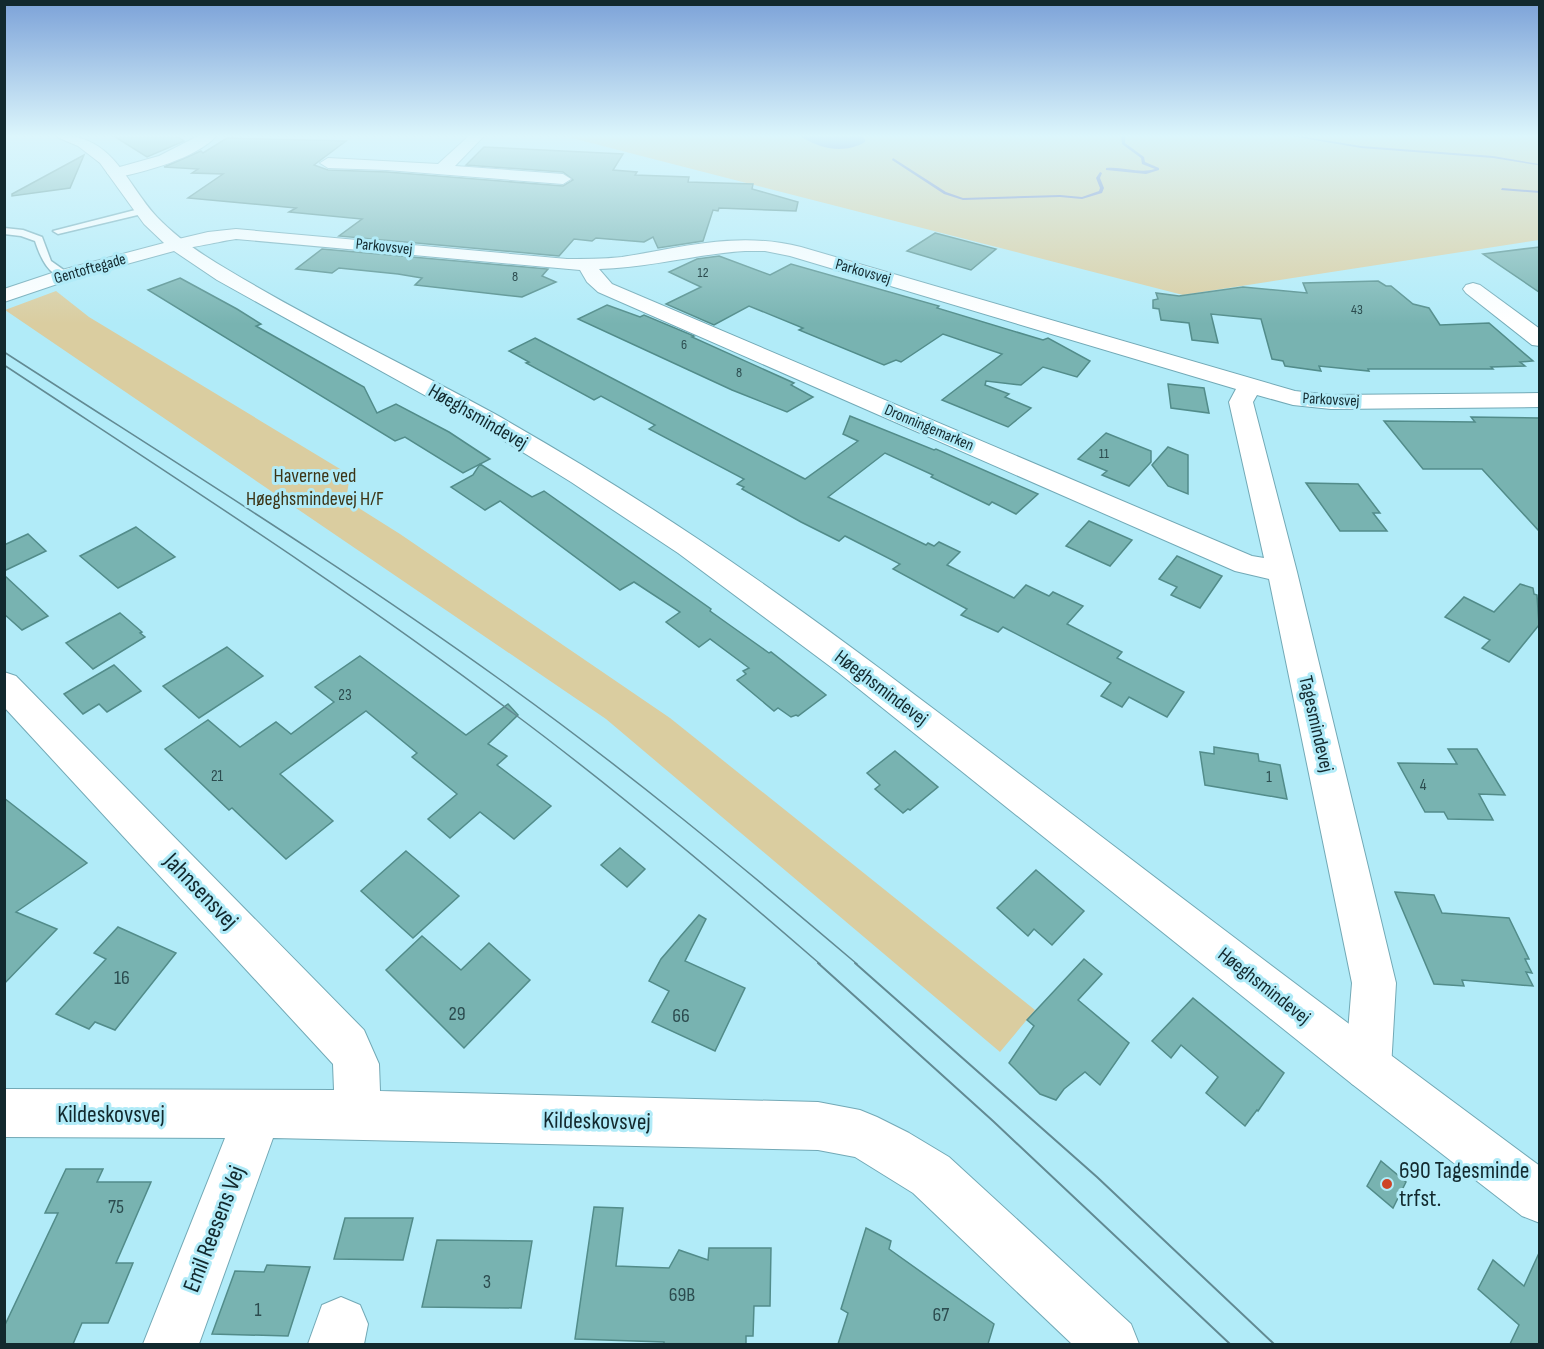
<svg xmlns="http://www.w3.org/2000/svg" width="1544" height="1349" font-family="'Sofia Sans Condensed',sans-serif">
  <rect width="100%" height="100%" fill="#b1ebf8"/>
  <g fill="#dacda0">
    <path d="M560,135H1539V240L1183,295Z"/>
    <path d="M56,291L89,317L350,475L346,500L400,534L670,718L1035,1010L1000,1052L606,719L5,310Z"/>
  </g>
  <path fill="#7a87c1" d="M798,135H860L865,139V142C843,155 818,148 798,135Z"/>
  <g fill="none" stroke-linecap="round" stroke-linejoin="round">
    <g fill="#7a87c1" fill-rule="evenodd">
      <path d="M1121,135H1125V143L1144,157L1145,162L1159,168V170L1146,174L1106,170V168C1122,166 1139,174 1155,169L1142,164L1141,158L1122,144Z"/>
      <path d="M1285,135H1293L1361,146L1493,156L1539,164L1537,165L1493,158L1361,148Z"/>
      <path d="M893,158L946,192L963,198L1060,195L1082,197L1099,191L1100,188L1096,178L1100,172L1102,173L1100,178L1104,188L1102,193L1082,199L1060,197L963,200L944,194L892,160Z"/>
      <path d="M1502,188L1540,191V193L1501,190Z"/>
    </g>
  </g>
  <g fill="#78b3b1" stroke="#528c8a" stroke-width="1.5">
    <path d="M112,135H175L184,141L147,157Z"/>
    <path d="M227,138L346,141L314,165L328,170L387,172L563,186L573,180L563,172L466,165L484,147L623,154L613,170L637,172L635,175L689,177L688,182L753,184L752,189L798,202L796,211L719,208L718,211L713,210L703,241L658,248L653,237L644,242L596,238L592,241L574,239L559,256L339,236L362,219L289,212L296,208L188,198L223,174L192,173L198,169L164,167L201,151L203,153Z"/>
    <path d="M84,155L70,188L12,196V194Z"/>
    <path d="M935,233L996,249L971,270L907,251Z"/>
    <path d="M1539,247V292L1483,254Z"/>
    <path d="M322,249L548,269L542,276L556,282L522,297L415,285L422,278L398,274L339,268L332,273L296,269Z"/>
    <path d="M719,256L770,275L791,264L939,306L937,308L1043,340L1048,338L1090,361L1077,377L1043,367L1021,385L986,381L985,385L1009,394L1005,397L1031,408L1008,427L942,400L1002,354L943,334L901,362L896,360L884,365L799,330L803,328L749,306L714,325L666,304L701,287L669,272L697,259Z"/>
    <path d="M180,278L237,309L261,324L256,326L364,387L377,413L396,404L449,432L490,459L463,473L405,437L395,441L148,290Z"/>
    <path d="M1378,281L1386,286H1391L1413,304L1429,308L1440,325L1489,323L1533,361L1520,362L1525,366L1491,367L1493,369H1368L1369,371L1319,366L1321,371L1285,366L1283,361L1272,359L1261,319L1211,314L1218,343L1192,340L1189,323L1161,320L1159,309L1153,308V300L1158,299L1156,293L1179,296L1243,287L1307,293L1303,283Z"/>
    <path d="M607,305L640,317L644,315L694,336L692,337L794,383L791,385L813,397L787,412L732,390L578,319Z"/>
    <path d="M535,338L805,479L858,441L843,434L850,416L934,450L936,449L1038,494L1016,514L992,502L989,505L931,477L933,475L885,453L828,497L926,545L928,543L934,546L939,542L960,552L947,565L1014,598L1026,585L1049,596L1053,592L1083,606L1067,624L1122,652L1117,658L1184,692L1167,717L1129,697L1122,707L1101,696L1111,683L1003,627L998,632L961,615L967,609L893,569L900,564L845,536L839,541L801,522L742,489L744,487L737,484L744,479L649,429L655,425L601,396L594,400L526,363L529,362L509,351Z"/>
    <path d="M1168,384L1204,388L1209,413L1171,408Z"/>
    <path d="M1471,417L1539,418V531L1482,469H1423L1384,421L1475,422Z"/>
    <path d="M1106,433L1151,451V462L1129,486L1102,475L1107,471L1078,459Z"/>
    <path d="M1168,447L1188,455V494L1168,486L1152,465Z"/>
    <path d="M480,464L532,497L544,491L711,609L710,611L731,626L769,653L771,652L826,695L798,716L796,715L791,717L778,708L774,711L737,680L746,674L743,671L749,668L710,639L699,647L666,622L680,612L634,582L620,590L500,501L485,510L451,487L473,475Z"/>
    <path d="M1306,483L1358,484L1380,513H1373L1387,531H1340Z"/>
    <path d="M1089,521L1132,540L1110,566L1066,546Z"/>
    <path d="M136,527L175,557L118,588L80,556Z"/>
    <path d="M28,534L46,551L4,571V545Z"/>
    <path d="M1177,556L1222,576L1200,608L1171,595L1177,587L1159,579Z"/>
    <path d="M4,575L48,616L22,630L4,614Z"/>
    <path d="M1520,584L1533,588L1534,594L1537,595L1539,625L1509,662L1482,648L1490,640L1445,617L1464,597L1494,612Z"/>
    <path d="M120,613L142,632L140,633L145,637L93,669L66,643Z"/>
    <path d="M227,647L263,676L199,718L163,686Z"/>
    <path d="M360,656L466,735L508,704L518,715L488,744L507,756L497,765L551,806L514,839L480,812L450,838L428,819L457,794L412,757L417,753L366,711L280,774L333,821L286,859L232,808L229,810L165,749L208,720L240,747L276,722L291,734L334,702L315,687Z"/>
    <path d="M114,665L141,691L107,712L99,704L83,714L64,694Z"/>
    <path d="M1214,747L1258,754L1259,761L1280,765L1287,799L1205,785L1200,752L1214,754Z"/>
    <path d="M1448,749H1477L1505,795L1479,794L1493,820L1448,819L1444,812H1425L1398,763L1457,764Z"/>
    <path d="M895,751L938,787L910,810L908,809L903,813L875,789L880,785L867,773Z"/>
    <path d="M4,798L87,863L16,912L57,929L4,984Z"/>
    <path d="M620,848L645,869L627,887L601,865Z"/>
    <path d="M406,851L459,896L413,938L361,891Z"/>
    <path d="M1036,870L1084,911L1052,945L1034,929L1028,936L997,908Z"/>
    <path d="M1395,892L1434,895L1442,913L1509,918L1529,959H1525L1532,973L1526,972L1533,986L1462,980L1464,986L1434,984Z"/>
    <path d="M699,915L706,919L685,961L745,988L715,1051L652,1022L669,991L649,981L661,959Z"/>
    <path d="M118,927L176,953L115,1030L95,1022L89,1029L56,1014L106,959L94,953Z"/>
    <path d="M422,936L461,970L489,943L530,980L464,1048L386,970Z"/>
    <path d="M1084,959L1102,974L1078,1000L1129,1043L1100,1085L1085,1072L1064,1089L1056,1100L1040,1094L1009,1063L1034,1026L1027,1020Z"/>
    <path d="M1193,998L1284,1073L1258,1111L1257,1110L1245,1126L1206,1093L1218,1077L1181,1045L1171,1058L1152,1041Z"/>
    <path d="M1381,1161L1406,1182L1393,1208L1367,1186Z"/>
    <path d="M66,1169H103L97,1182H151L116,1263H133L108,1323H82L73,1344H4V1327L58,1213H45Z"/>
    <path d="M594,1207L623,1208L616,1266L669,1268L679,1250L708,1260L709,1248H771L770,1306H754L753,1336H746V1344H664V1342L575,1339Z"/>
    <path d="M345,1218H413L403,1260L334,1259Z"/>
    <path d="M866,1228L891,1241L889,1249L994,1324L988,1344H838L848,1313L841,1309Z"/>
    <path d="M437,1240L532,1241L521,1308L422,1307Z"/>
    <path d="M1539,1253V1344H1510L1519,1325L1478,1289L1493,1260L1524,1286Z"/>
    <path d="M267,1265L310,1267L288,1336L212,1334L235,1271L264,1272Z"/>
  </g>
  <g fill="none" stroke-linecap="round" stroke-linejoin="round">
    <defs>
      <g id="lane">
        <path d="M143,208L146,209V213L58,234L53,231Z"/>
        <path d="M4,228L23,230L42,237L51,261L68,273V277C49,279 40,256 35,241L21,236L4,234Z"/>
      </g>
      <g id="street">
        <path d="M200,135H217C198,158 144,172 115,178L107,173L109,170L159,156Z"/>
        <path d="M470,135H485L455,166L563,174L571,179L563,184L387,170L328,168L320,163L328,158L438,164Z"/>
        <path d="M236,229L567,259C585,259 604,259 622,257C684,247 738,231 801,247L1295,391L1331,395L1540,393V407L1331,409L1293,405L1257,395L1253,402L1297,572L1396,983L1391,1068L1384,1084L1368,1091L1352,1084L1345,1068L1352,983L1269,579L1235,571L598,292L587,282L580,270L236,239C221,241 181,251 170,249L168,245L170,241L208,232ZM745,251H765L790,256L1236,389L1229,402L1264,558L1252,556L612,284L599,269C648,268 696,254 745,251Z"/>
        <path d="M1473,283L1480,285L1540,329V346L1532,345L1466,293L1463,289L1466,285Z"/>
        <path d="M4,672L16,676L364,1030L379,1064L380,1091L818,1102L860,1110L877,1117L909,1133L949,1157L1131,1324L1139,1344H1072L913,1193L855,1157L818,1150L273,1138L199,1344H143L225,1138L4,1137V1089L334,1090L333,1064L4,707Z"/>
        <path d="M341,1297L360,1305L368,1324L364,1344H308L322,1305Z"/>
      </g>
      <path id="secondary" d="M57,135C114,135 124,181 157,217C178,239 204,256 230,271C316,323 408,366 495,414C564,453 632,495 698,539C819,620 935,710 1051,798C1213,922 1376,1045 1540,1166V1223L1522,1216L1352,1084L839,673L678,553L571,482L482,427L217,280L174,251L72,279L4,302V289L58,271L164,243L144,224L100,163L78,146L59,138Z"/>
    </defs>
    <use href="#lane" stroke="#72a9b6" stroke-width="3"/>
    <use href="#street" stroke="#72a9b6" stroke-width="2"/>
    <use href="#secondary" stroke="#72a9b6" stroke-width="2"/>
    <use href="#lane" fill="#fff" fill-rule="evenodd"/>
    <use href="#street" fill="#fff" fill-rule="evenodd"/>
    <use href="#secondary" fill="#fff" fill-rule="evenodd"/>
    <g stroke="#628a93" stroke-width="1.5">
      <path d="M4,352C171,460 341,565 502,681C625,769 742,866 857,964"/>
      <path d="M4,365C175,478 349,589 513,713C619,792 720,877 820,964"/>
    </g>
    <g stroke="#628a93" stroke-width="2">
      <path d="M818,963L993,1121L1230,1344"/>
      <path d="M855,963L1097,1177L1274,1344"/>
    </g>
  </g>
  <linearGradient id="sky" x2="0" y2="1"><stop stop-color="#7ca2d8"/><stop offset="0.42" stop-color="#dcf6fc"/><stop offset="1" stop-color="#dcf6fc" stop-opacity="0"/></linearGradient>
  <rect width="1544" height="324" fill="url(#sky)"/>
  <circle fill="#ce4427" stroke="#b1ebf8" stroke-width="2" cx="1387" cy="1184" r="6"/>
  <g text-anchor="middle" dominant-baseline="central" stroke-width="6" stroke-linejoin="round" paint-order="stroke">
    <g font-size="14" fill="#2c4c4f">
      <text x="703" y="272">12</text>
      <text x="515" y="276">8</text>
      <text x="1357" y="309">43</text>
      <text x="684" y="344">6</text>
      <text x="739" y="372">8</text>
      <text x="1104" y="453">11</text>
    </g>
    <g font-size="16" fill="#12292e" stroke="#b1ebf8">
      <text transform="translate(384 247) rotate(6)">Parkovsvej</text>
      <text transform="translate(90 269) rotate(-16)">Gentoftegade</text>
      <text transform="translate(863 272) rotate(16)">Parkovsvej</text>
      <text transform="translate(1331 400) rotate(3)">Parkovsvej</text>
      <text transform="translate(929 428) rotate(23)">Dronningemarken</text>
    </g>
    <g font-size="16" fill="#2c4c4f">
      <text x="345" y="695">23</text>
      <text x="217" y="776">21</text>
      <text x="1269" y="777">1</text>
      <text x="1423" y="785">4</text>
    </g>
    <g font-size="20" fill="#12292e" stroke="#b1ebf8">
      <text transform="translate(478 417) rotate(30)">Høeghsmindevej</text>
      <text transform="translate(881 688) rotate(37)">Høeghsmindevej</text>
      <text transform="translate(1316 724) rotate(77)">Tagesmindevej</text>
      <text transform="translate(1264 986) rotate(38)">Høeghsmindevej</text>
    </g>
    <g font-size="20" fill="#3c3416" stroke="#b1ebf8">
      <text x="315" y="476">Haverne ved<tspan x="315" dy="23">Høeghsmindevej H/F</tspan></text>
    </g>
    <g font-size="20" fill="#2c4c4f">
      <text x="122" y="978">16</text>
      <text x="457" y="1014">29</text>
      <text x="681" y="1016">66</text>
      <text x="116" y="1207">75</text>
      <text x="487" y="1282">3</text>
      <text x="682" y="1295">69B</text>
      <text x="258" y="1310">1</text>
      <text x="941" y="1315">67</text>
    </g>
    <g font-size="24" fill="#12292e" stroke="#b1ebf8">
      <text transform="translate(201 891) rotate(46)">Jahnsensvej</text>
      <text x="111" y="1114">Kildeskovsvej</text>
      <text transform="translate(597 1121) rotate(1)">Kildeskovsvej</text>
      <text transform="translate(214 1229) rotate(-69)">Emil Reesens Vej</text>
    </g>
    <g font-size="24" fill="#12292e" stroke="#b1ebf8" text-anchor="start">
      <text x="1399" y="1170">690 Tagesminde<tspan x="1399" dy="28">trfst.</tspan></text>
    </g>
  </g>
  <rect width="1544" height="1349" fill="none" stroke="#12292e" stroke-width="12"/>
</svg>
